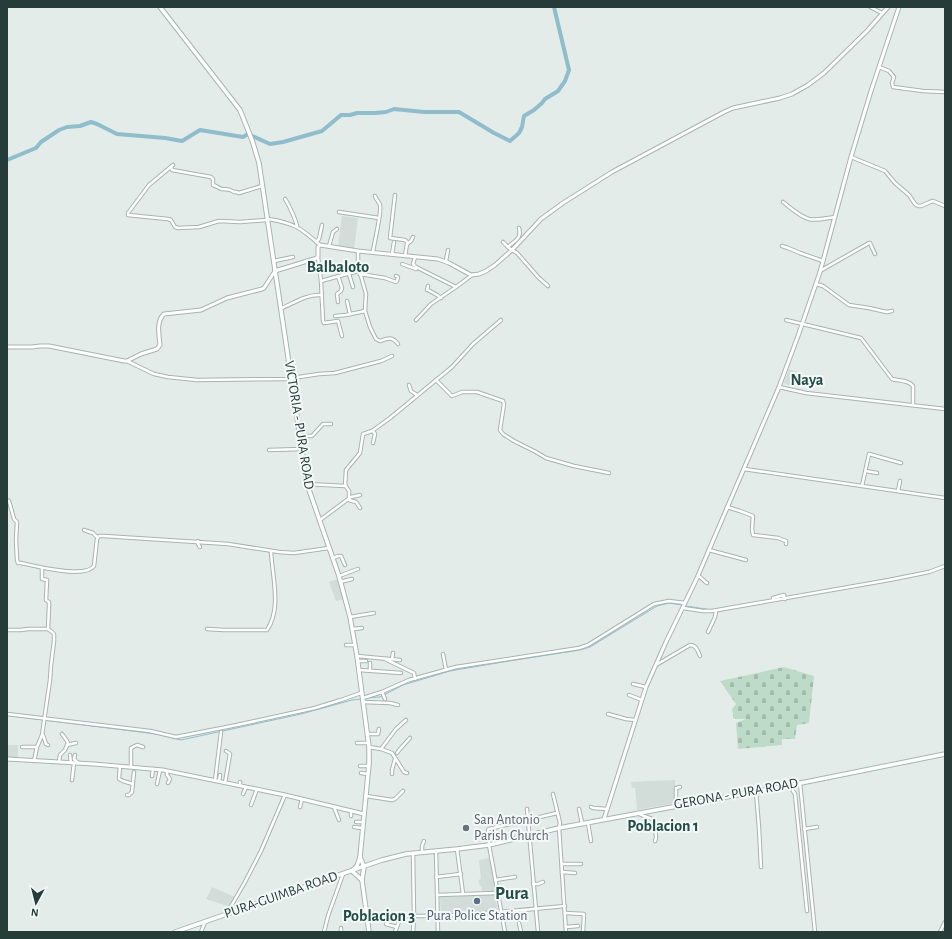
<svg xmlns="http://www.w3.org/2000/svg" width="952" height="939" font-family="'Alegreya Sans',sans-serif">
  <defs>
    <pattern id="cemetery-stones" width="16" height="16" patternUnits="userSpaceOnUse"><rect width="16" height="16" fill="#bedbc9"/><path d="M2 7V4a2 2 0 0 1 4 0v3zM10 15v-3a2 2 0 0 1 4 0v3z" fill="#a3bdad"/></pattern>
  </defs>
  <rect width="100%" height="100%" fill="#e4ece9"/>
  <g fill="#d2dcd8">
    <path d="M342,216L358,218L354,249L338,247Z"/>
    <path d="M789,369L797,372L792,386L784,383Z"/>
    <path d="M338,579L344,599L336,601L329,582Z"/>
    <rect x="7" y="745" width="11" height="14"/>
    <path d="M675,780V803L637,810L635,788H632L631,782L648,781Z"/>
    <path d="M489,858L496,891L483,892L481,886H480L478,880L481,879L479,860Z"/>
    <path d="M212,887L235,897L230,907L206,899Z"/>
    <path d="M495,895L498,911L441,914L440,897Z"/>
  </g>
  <path fill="url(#cemetery-stones)" d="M784,667L814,676L809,723L797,725L795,739H782V745L738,749L736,723L746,719H734L732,709L736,704L720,681Z"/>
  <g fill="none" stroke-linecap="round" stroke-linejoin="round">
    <g stroke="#90bdcc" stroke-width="1">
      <path d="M926,571L934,569"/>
      <path d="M832,589L919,573"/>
      <path d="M686,606L712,610L724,608"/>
      <path d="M365,698L380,697L403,685L450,671L503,662L580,650L590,647L657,606L669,603L683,605"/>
      <path d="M12,716L156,734L181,740L301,714L352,700L362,699"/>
    </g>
    <path stroke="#90bdcc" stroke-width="4" d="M7,160L36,148L41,142L59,130L67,127L80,126L91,122L97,124L117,134L165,138L182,141L200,130L243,137L248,134L270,144L283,142L322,131L341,115H350L357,113H375L386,112L394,109L424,112H459L494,133L510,141L519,133L522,127L524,116L534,110L542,103L545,99L558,91L565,81L569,70L554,7"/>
    <defs>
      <g id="minor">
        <path d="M870,7L882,13"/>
        <path d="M879,67L889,71L894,77L892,83L893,87L923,91L945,92"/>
        <path d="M851,157L885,171L895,183L909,195L915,204L918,206H921L930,202L933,201L945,206"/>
        <path d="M173,165L149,185L128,213V215L168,219L171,220L175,227L178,228L199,227L219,221L240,222L267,220"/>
        <path d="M171,167L172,170L211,177L213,179V185C217,186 218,188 222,189C227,190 228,188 234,192H236L239,193L262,186"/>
        <path d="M395,195L390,238L405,240L408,243"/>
        <path d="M285,199C288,203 297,222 297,227"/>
        <path d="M783,202C791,208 799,216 809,219C817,221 827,218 835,217"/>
        <path d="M339,212L379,218"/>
        <path d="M268,219C294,223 301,228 320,245"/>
        <path d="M316,242L319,239L322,225"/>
        <path d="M503,242L509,248L517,253L539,278L548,286"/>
        <path d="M329,246L333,232L337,229"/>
        <path d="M782,246L788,248L800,253L823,261"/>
        <path d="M508,247C515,240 522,239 519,228"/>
        <path d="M373,252C374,243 382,212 380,205C379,202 376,199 375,196"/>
        <path d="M392,254L394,242"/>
        <path d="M405,256L407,244L411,241L413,237"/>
        <path d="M318,257L321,281L358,271V251"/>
        <path d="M415,257L413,264L416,267L456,287L472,275"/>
        <path d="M274,261L293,257"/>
        <path d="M446,261L448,250"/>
        <path d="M402,264L416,269"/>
        <path d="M358,271L361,276L366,294L365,311L370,327L376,339L380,341C388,338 392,336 398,344"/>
        <path d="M820,271L869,243H870L875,254"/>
        <path d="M349,274L353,287"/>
        <path d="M360,274L385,278L396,282L397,281L398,277L396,276"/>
        <path d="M321,281L323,321L324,323L338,321L342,336"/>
        <path d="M816,284L823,286L849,305L869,308L882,311L887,312L892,311"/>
        <path d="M428,286L427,290H428L437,295L441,298"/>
        <path d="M347,301L350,314"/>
        <path d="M338,302L337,294L341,291L342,288L338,276"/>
        <path d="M282,308C294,303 307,294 321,295"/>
        <path d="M335,316L346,315L365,311"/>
        <path d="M416,320L431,304L456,287"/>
        <path d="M786,320L861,338L892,379C899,381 909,380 913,386V405"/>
        <path d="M127,361L154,374L168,377L197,380L286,379L319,374L335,373L381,361L392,356"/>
        <path d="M436,380L452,396L462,392H477L503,401L504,404L500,430L503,434L514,441L536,452L546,458L574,466L609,473"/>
        <path d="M409,385L411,391L417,395"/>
        <path d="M779,387L806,393L945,409"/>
        <path d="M373,431L375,434L373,443"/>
        <path d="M300,436H312L323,424H331"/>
        <path d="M269,450L302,449"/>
        <path d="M744,469L945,498"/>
        <path d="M866,471L877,473"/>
        <path d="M307,484L345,486L346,470L360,453L363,434L372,431L390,418L452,367L473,344L501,320"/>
        <path d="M345,485L349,491V500L356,502L360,508"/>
        <path d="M862,486L869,454L901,463"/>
        <path d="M898,491L900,481"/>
        <path d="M7,500L9,501L14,519L17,522L16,540L17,560L18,563H21C35,566 85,579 94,566L97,539L99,536H104L228,544L279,552L294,553L329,548"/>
        <path d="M727,507L740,511L753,516L752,529L753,535L778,538L786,541V544"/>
        <path d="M320,520L351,497L360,495"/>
        <path d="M84,530L93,533L97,537"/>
        <path d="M198,541V544L200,547"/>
        <path d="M709,550L746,560"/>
        <path d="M333,558L338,556H341L345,565"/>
        <path d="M42,568V579L47,580L46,600L49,602V606L48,629"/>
        <path d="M339,576L358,569"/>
        <path d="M698,576C702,577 703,581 707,583"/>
        <path d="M340,582L352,579"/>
        <path d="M773,598L784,595L785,599"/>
        <path d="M683,608L703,611H712L889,580L929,572L945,566"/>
        <path d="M350,617L374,613"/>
        <path d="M207,629L224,630H267C282,608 272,576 271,551"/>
        <path d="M353,629L362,628"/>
        <path d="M7,630H21L28,629H48L52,632L54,634V641L51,665L50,680L42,735L37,747L34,761"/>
        <path d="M708,632L715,617L716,611"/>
        <path d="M346,645H355"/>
        <path d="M443,654L446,670"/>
        <path d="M357,656L400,660"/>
        <path d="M385,659L414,673L415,679"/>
        <path d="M392,659L393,653"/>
        <path d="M358,661H366"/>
        <path d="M656,665L690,645C696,645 698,651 700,656"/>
        <path d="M359,670L401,673"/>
        <path d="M370,670V663"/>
        <path d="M633,684L646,687"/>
        <path d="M382,692L385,699"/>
        <path d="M629,695L642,700"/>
        <path d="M363,698L382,692L409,680L456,667L579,648L588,645L654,604L669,601L685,603"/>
        <path d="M363,702L390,703L398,705"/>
        <path d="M7,714L150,731L176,737L237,725L315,708L341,700L361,693"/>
        <path d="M608,714L626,719L635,720"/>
        <path d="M367,734H378L379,729"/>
        <path d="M42,735H43L46,744L48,745"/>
        <path d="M357,743H368"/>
        <path d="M67,745L76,743"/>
        <path d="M22,747H37"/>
        <path d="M369,747L381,749L396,729L406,720"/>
        <path d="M381,749L392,753L404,772L407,773"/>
        <path d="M397,753L400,749L410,738"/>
        <path d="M70,755L71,763"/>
        <path d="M75,755L74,759L78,763"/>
        <path d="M59,762L60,755L65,750L68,743L67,741L62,734"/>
        <path d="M120,766L119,779L123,781L133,784"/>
        <path d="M360,766H368"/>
        <path d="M131,767V748L137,745L143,747"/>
        <path d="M167,771V775L170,779L168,783"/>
        <path d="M361,773L368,774"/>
        <path d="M392,774V770L395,759"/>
        <path d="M152,776L153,769"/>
        <path d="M72,780L74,763"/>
        <path d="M215,781L221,732"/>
        <path d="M219,781L220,775"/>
        <path d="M240,782V786"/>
        <path d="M225,783L230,754L229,753L226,751"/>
        <path d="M800,783L815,932"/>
        <path d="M157,784L160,770"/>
        <path d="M792,785L793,791L795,794L807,911"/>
        <path d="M756,791L759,828L761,867"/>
        <path d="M243,794L246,787"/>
        <path d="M553,794L560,823L559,828L566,932"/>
        <path d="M127,795H129L132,792L134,772"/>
        <path d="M366,796L392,800L395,799L403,791"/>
        <path d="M251,805L257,789"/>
        <path d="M676,805V788L680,787"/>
        <path d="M300,807L302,799"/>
        <path d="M334,807L339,820"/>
        <path d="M591,807L593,808L607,809"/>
        <path d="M527,809L538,932"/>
        <path d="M579,809L582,823"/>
        <path d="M639,814C643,816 652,818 655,821L656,838L655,841"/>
        <path d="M351,816V811"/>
        <path d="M356,822H363"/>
        <path d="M588,823L591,841"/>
        <path d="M354,827L362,828"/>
        <path d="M804,829L817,827"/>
        <path d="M457,849L463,894"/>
        <path d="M436,851L438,932"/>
        <path d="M422,852V846L424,841"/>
        <path d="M413,853L414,916L413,932"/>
        <path d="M562,864H581"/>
        <path d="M562,872L575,873"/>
        <path d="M436,877L461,874"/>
        <path d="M495,880L515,877"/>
        <path d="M533,884H538L543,882"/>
        <path d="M437,895L497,893"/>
        <path d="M565,913L584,914L583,932"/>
        <path d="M226,915L245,882L261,851L285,795"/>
        <path d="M519,923L521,932"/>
        <path d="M386,924L397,927"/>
        <path d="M566,927L578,926"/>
        <path d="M201,932L205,922"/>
        <path d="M324,932L328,916L343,874"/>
        <path d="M341,932V928"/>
        <path d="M395,932L400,919L402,916C456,917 511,911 565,906"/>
        <path d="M505,932L489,845L488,830L489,829L557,813"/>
        <path d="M940,932L945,922"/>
      </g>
      <g id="tertiary">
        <path d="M7,347H32L40,346H49L124,361H127L141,354L157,349L160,345C159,335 156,321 164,314L201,310L227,298L262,289L264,288L275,271L317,258L318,256V247L320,245L358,251L438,259L449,263L471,275L479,274L486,271L495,265L512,250L541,219L563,203L612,172L724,112L733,108L780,98L792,94L808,85L824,73L867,31L888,7"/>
        <path d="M7,759L94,764L163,770L285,795L364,814"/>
        <path d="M604,819L646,687L666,642L697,578L733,494L779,387L798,336L820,272L851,157L871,91L899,7"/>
      </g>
      <g id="secondary">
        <path d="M160,7L240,110L252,140L259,163L307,484L339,576L350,617L357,656L369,747V764L360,857L364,867L362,880L369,932"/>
        <path d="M353,870L357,866L360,857"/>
        <path d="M352,871L362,880"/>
        <path d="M175,932L382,860L406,854L457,849L489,845L559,828L791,785L945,754"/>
      </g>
    </defs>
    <use href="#minor" stroke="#a7b4b0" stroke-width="4.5"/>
    <use href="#tertiary" stroke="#a7b4b0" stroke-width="5"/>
    <use href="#secondary" stroke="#a3b7b2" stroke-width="5.5"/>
    <use href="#minor" stroke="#fff" stroke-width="2.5"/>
    <use href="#tertiary" stroke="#fff" stroke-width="3"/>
    <use href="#secondary" stroke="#fff" stroke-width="3.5"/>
  </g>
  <circle fill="#6b7280" stroke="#f4f9f7" stroke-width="1.5" cx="466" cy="828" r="4"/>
  <circle fill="#5c6f8a" stroke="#f4f9f7" stroke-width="1.5" cx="477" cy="901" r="4"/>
  <g text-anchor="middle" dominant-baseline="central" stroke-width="4" stroke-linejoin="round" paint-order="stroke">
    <g font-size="14" fill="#253c38" stroke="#f4f9f7">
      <text transform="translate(299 425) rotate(81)">VICTORIA - PURA ROAD</text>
      <text transform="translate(736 794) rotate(-10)">GERONA - PURA ROAD</text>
      <text transform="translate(281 895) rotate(-19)">PURA-GUIMBA ROAD</text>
    </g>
    <g font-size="14" fill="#5b616d" stroke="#f4f9f7" text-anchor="start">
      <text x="474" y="820">San Antonio<tspan x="474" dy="16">Parish Church</tspan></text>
    </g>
    <g font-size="14" fill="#4e5e75" stroke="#f4f9f7">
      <text x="477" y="916">Pura Police Station</text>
    </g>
    <g font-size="16" font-weight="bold" fill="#224d47" stroke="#f4f9f7">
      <text x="338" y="267">Balbaloto</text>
      <text x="807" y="380">Naya</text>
      <text x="663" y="826">Poblacion 1</text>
      <text x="379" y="916">Poblacion 3</text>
    </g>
    <g font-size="18" font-weight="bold" fill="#224d47" stroke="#f4f9f7">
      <text x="512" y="894">Pura</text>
    </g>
  </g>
  <rect width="952" height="939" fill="none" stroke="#253c38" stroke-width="16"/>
  <g transform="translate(36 903) rotate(187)" stroke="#f4f9f7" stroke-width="3" paint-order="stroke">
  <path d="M0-3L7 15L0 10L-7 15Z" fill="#253c38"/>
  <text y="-6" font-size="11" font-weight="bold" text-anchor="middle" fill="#253c38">N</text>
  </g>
</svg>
